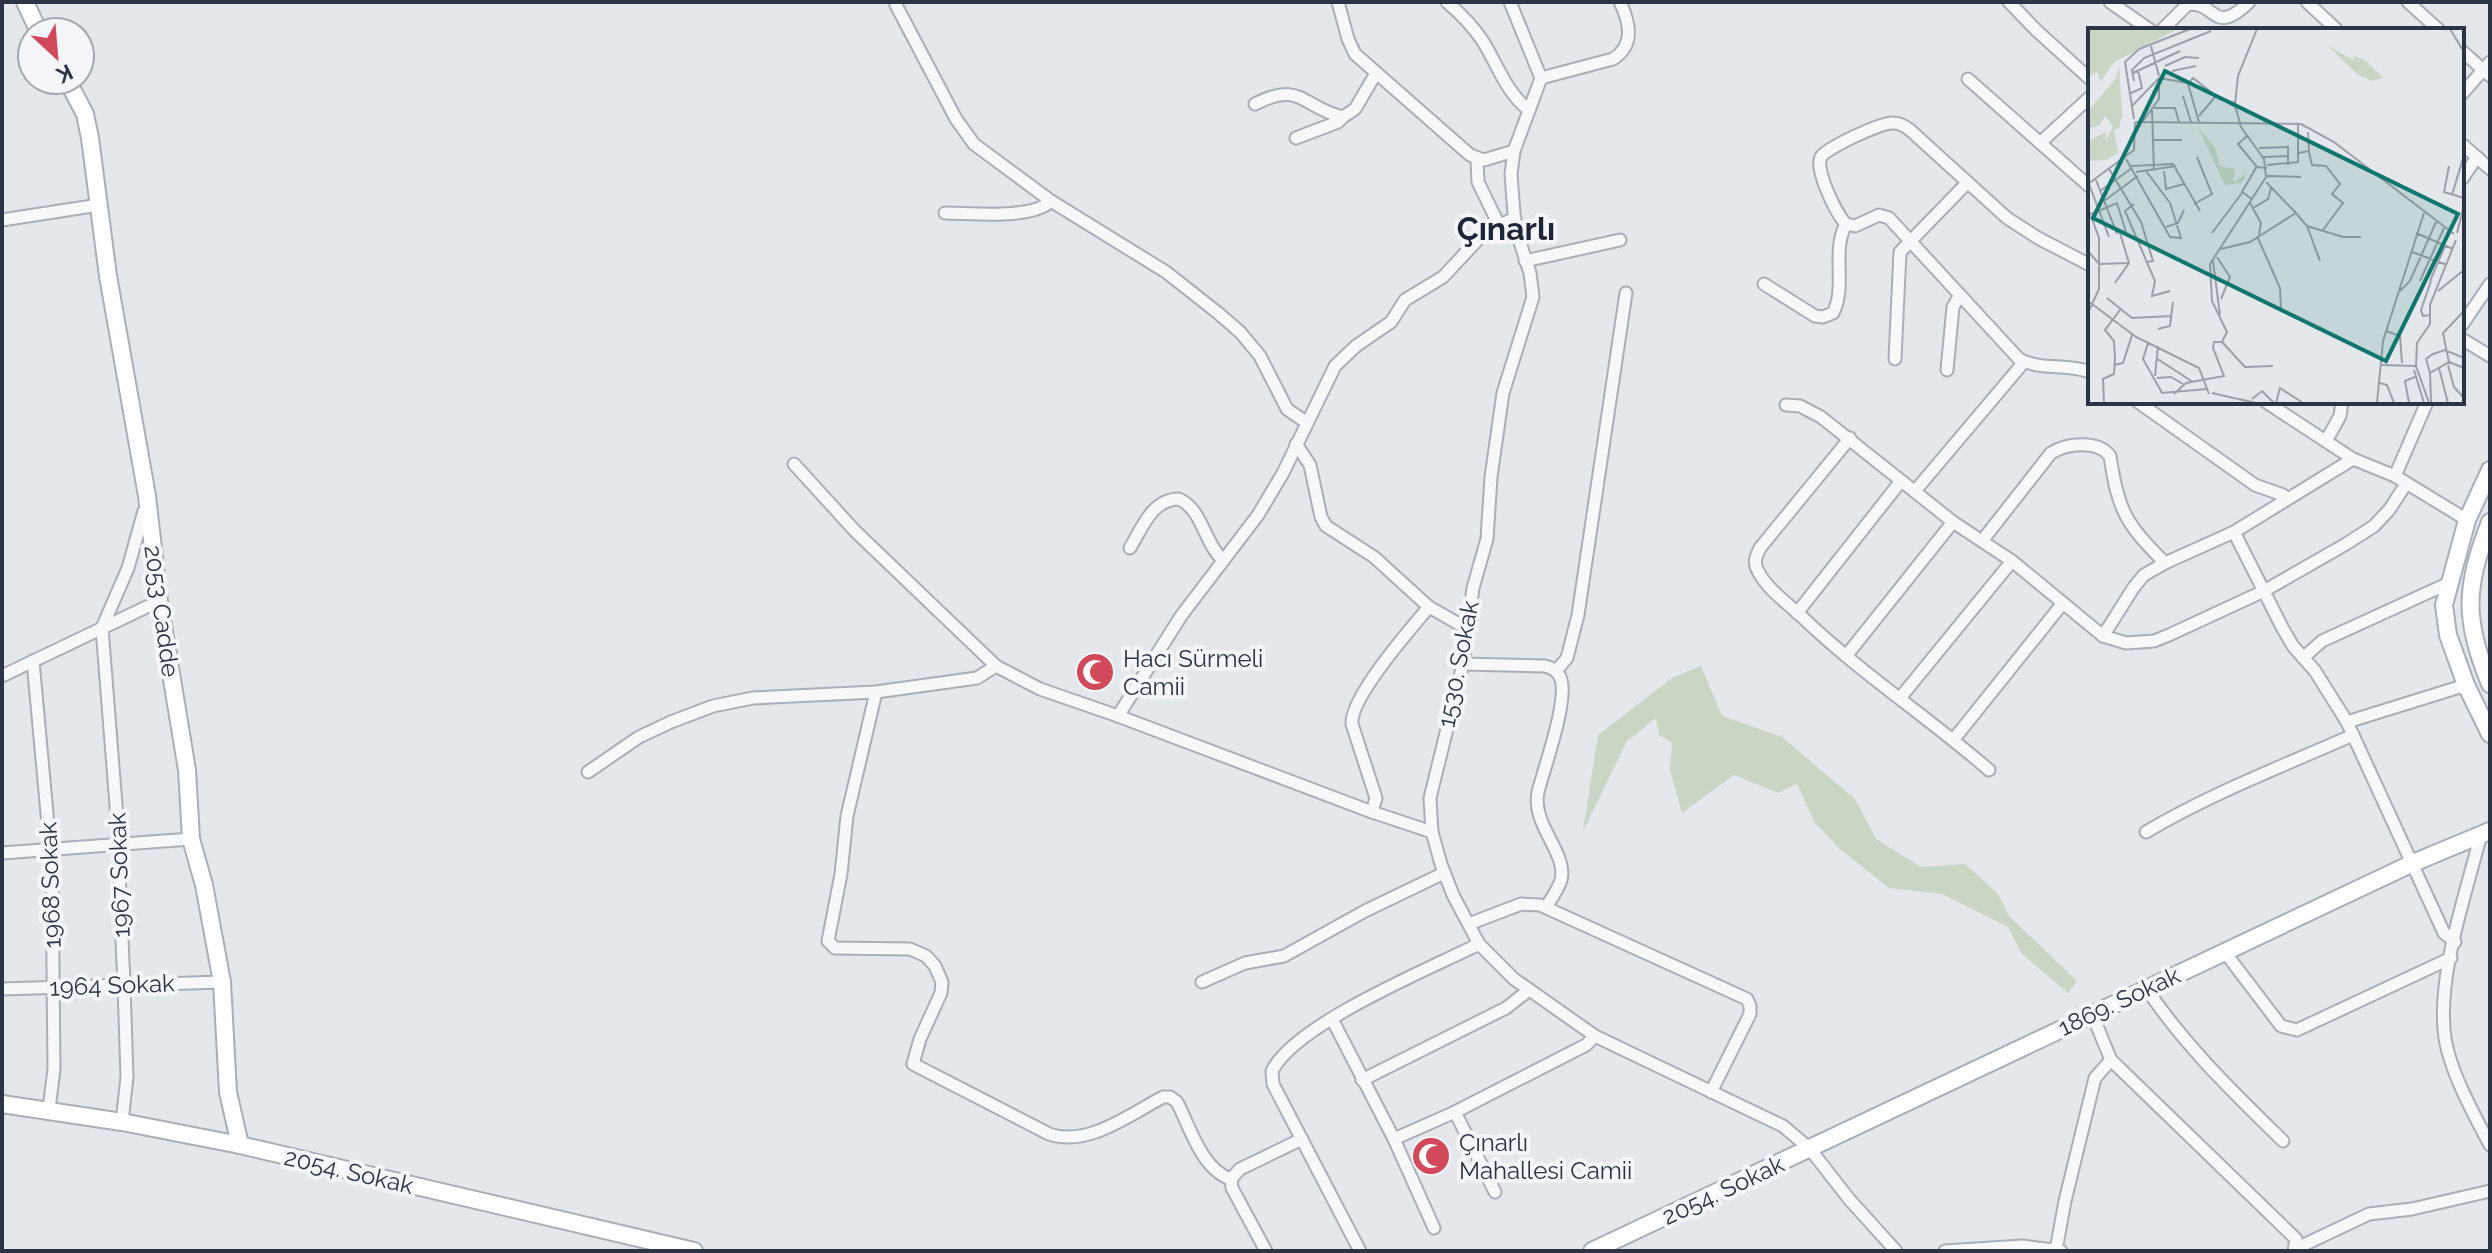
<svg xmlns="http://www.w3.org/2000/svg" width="2492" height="1253" font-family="Raleway,sans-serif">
  <rect width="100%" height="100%" fill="#e4e7ec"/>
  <path fill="#c9d6c5" d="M1701,666L1722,716L1782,737L1855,799L1876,839L1921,867L1965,864L1998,894L2009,916L2077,981L2068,993L2022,954L2008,927L1942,894L1889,888L1840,849L1815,823L1797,784L1778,793L1734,775L1682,813L1670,770L1672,743L1659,735L1656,718L1627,741L1583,831L1598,735L1672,678Z"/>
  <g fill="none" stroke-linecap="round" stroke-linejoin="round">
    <defs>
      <g id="street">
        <path d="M1338,2L1348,39L1355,54L1470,155L1484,160L1514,151"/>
        <path d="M1447,2C1461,14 1472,25 1482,40C1497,63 1506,93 1529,110"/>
        <path d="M1510,2L1541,78L1514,151L1511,174L1515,227L1530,273L1533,297L1503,393L1491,477L1487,539L1473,588L1463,664L1430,798L1432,832L1441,864L1453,895L1479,944L1514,979L1595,1036L1783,1126L1810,1149L1849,1199L1896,1251"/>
        <path d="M2009,2L2036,30L2090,79"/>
        <path d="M2110,2L2150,30"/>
        <path d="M2307,2L2337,30"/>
        <path d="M2408,2L2439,30"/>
        <path d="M896,5L956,119L974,144L1051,201L1166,272L1218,313L1240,332L1260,356L1287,409L1307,423"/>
        <path d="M2162,30L2188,4C2217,2 2213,37 2249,2"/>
        <path d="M2462,51L2490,76"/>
        <path d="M1541,78L1613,59C1635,45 1630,23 1620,2"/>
        <path d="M1968,79L2090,187"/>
        <path d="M2462,94L2490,62"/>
        <path d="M1255,104C1302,80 1302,108 1343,117L1355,109L1375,75"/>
        <path d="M1296,138L1338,122L1343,117"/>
        <path d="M2040,143L2090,97"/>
        <path d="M2462,144L2490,169"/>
        <path d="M1477,160L1478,182L1499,225"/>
        <path d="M2462,179L2477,157"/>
        <path d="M945,213C972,213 1031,220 1051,201"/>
        <path d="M2,220L99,205"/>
        <path d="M1525,261L1620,240"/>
        <path d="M2090,265L2038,238L2007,218L1910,130C1905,126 1900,123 1893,123C1882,122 1826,148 1821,157C1814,169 1837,215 1846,224L1855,226L1879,215L1889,218L2019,359C2041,371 2067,363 2090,372"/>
        <path d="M1764,284L1815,316L1823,317L1833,313C1847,287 1831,251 1846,224"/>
        <path d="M2462,325L2490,284"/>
        <path d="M2462,339L2490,356"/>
        <path d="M1895,359L1900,252L1967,183"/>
        <path d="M1947,370L1953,307L1960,295"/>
        <path d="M2138,402L2255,485L2283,495L2287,499"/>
        <path d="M2266,402L2353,459L2395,476L2467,520"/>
        <path d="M1786,405L1800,406L1821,417L1953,522L2012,561L2103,636L2126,643L2154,641L2169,635L2264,591L2346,544L2374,526L2389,510L2406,484"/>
        <path d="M1850,438L1760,548C1756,556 1753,563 1758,571C1767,589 1786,602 1800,615C1859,672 1928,717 1989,770"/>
        <path d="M2326,441L2340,416L2342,402"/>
        <path d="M1296,444L1310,465L1321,517L1326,526L1374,557L1429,607L1466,628"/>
        <path d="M794,464L855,531L996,666L1040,689L1118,716L1181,616L1258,515L1283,473L1335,366L1356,346L1391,322L1405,300L1443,277L1485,232L1515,218"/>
        <path d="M2395,476L2427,402"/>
        <path d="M1915,491L2024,362"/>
        <path d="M2234,532L2283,629L2293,646L2315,671L2347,722L2444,933L2455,942"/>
        <path d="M1982,541L2051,453C2067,443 2098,440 2110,456C2118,511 2126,524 2165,563"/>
        <path d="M1130,548C1142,528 1152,499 1179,499C1203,510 1204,543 1223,560"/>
        <path d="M1797,613L1901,481"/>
        <path d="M2103,636L2134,587L2144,575L2165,563L2234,532L2353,459"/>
        <path d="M1846,656L1953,522"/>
        <path d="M2303,658L2322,641L2449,583"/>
        <path d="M33,661L52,868L54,1069L49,1109"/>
        <path d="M1463,664L1545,666C1552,668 1557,670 1560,677C1570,697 1544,768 1538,792C1531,825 1568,853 1561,880C1558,890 1551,899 1546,907"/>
        <path d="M1556,671L1567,658L1578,615L1626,293"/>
        <path d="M2,676L159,601"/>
        <path d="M876,692L847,816L841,874L828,941L835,948L910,949L926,956L935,966L942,982L941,993L920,1039L913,1064L1049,1134C1088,1147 1129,1115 1163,1097H1170L1177,1102C1190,1127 1202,1170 1231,1179"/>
        <path d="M1900,698L2012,561"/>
        <path d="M1118,716L1372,812L1432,832"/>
        <path d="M2347,722L2466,685"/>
        <path d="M1954,739L2063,603"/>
        <path d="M588,772L639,737L671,722L713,706L753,698L876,692L977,678L996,666"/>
        <path d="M1372,812L1376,798L1352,724C1350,698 1410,629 1429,607"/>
        <path d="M2146,832C2212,793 2283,766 2353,735"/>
        <path d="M2481,834C2466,894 2436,978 2445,1038C2450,1071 2474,1115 2490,1145"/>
        <path d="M2,853L191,839"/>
        <path d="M1469,924L1521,904L1540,905L1747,999L1750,1006V1014L1711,1092"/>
        <path d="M2224,951L2281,1026L2297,1030L2451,958"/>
        <path d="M1202,982L1245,963L1284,956L1365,911L1444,873"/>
        <path d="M2146,988C2186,1047 2232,1091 2283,1141"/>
        <path d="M2,989L222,982"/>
        <path d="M2092,1014L2111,1060L2296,1239L2294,1251"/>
        <path d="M1332,1019L1394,1139L1455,1112L1586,1045L1595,1036"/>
        <path d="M1362,1080L1506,1008L1529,990"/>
        <path d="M1455,1112L1495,1192"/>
        <path d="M122,1122L127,1077L124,985L116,805L102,628L128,568L144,511"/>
        <path d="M1394,1139L1434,1228"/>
        <path d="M2295,1249L2369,1214L2412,1209L2490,1191"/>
        <path d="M2056,1250L2065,1201L2095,1078L2111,1060"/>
        <path d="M1266,1251L1232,1188L1231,1179L1240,1169L1302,1139"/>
        <path d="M1360,1251L1273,1084L1272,1071C1295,1024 1429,969 1479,944"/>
        <path d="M1945,1251L2022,1246L2061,1251"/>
      </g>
      <g id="secondary">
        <path d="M25,2L39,32"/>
        <path d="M67,80L85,114L90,138L108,276L147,496L159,601L187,770L191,839L204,885L222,982L228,1092L240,1145"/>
        <path d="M2490,470L2467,520L2444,605L2448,635L2466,685L2490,734"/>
        <path d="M2490,522C2465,587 2463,619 2490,684"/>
        <path d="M2,1104L122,1122L240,1145L694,1251"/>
        <path d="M1592,1251L2413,863L2490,831"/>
      </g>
    </defs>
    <use href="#street" stroke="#a9aeb7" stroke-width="15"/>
    <use href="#secondary" stroke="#a9aeb7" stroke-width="20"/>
    <use href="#street" stroke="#f7f8fa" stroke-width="11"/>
    <use href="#secondary" stroke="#fff" stroke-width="16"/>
  </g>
  <defs>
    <symbol id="mosque-disc" viewBox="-11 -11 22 22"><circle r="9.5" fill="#d1495b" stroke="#f4f6f9"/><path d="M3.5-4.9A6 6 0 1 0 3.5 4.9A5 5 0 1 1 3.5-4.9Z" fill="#fff"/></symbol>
  </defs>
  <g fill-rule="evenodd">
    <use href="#mosque-disc" x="1073" y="650" width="44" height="44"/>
    <use href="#mosque-disc" x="1409" y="1134" width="44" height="44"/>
  </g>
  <g text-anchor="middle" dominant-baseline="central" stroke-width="8" stroke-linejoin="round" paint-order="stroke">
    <g font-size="24" fill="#2b3445" stroke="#f4f6f9">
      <text transform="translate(162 611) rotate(82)">2053 Cadde</text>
      <text transform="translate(1458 664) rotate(-79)">1530. Sokak</text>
      <text transform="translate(119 875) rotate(-92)">1967 Sokak</text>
      <text transform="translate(50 885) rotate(-92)">1968 Sokak</text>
      <text transform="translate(112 985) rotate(-2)">1964 Sokak</text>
      <text transform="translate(2119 1001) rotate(-25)">1869. Sokak</text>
      <text transform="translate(349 1171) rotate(13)">2054. Sokak</text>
      <text transform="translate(1723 1190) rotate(-25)">2054. Sokak</text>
    </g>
    <g font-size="24" fill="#2b3445" stroke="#f4f6f9" text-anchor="start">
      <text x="1123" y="658">Hacı Sürmeli<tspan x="1123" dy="28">Camii</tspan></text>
      <text x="1459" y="1142">Çınarlı<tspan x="1459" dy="28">Mahallesi Camii</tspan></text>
    </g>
    <g font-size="32" font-weight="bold" fill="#1d2536" stroke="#f4f6f9">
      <text x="1506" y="228">Çınarlı</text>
    </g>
  </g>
  <g transform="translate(2088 28)">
    <rect width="376" height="376" fill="#e4e7ec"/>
    <path d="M0,1H90L26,34L13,53L9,44L0,49ZM240,18L265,32L266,28L277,32L295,50L284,53L270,47ZM31,38L34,87L31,100L26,102L30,125L18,132L0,133V113L18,104L17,113L25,99L17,88L11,98L0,100V83L28,50ZM110,99L127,120L132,138L147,141L145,154L160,145L153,155L137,157Z" fill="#c9d6c5"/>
    <path fill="none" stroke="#9a9fa9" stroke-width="2" d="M126,1H161M362,1L376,24M63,18L71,48M77,38L97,29L111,30M84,43L108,38M45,45L92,23M46,53L44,42L56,30L123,3M41,66L54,60L50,42M95,68L103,94M44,78L71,50L100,55M66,80H87L91,94M64,82L66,143M111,88L128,68M46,91L37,34L51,21L102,1M55,93L71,71V51M47,94L213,96L246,114L366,206M111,94L100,56L105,50L132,71L147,75M160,107L150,116L169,139L179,140M64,112H94M171,120L200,119V137M221,124L224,137L238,138L252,156L244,166L255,175L235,202M211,125L221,123L220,104M175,129L200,128M38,131L82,209L93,210L82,175L58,143M179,137L210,134V97M43,138L85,136L112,183M361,138L356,164L376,170M21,141L53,194L65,233L59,234M76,143L78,161L96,156M48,144L88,138M179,148L213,149M8,152L29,206M178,154L208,185M0,156L46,122L47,94M1,156L21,209M12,163L44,140M364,167L376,127M164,171L154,164L169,138M16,173L50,148M162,175L173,195L171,207M46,176L37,183L67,253L64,268L82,263M106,176L124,166L109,129M0,180L11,210V261L0,285M165,180L180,171L183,160M1,187L29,175L38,204M219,198L255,209H273M78,199L90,195L96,182M124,205L154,165M328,205L365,221M369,205L376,177M169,208L192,260L193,281M133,221L162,214L208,185L219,198L232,233M0,223L11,236L41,235M324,224L359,237M129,229L142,249L133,271M125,233L132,287M332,253L356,200M342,253L357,218M27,255L41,235L32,205M312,263L322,253L348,194M350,263L376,242M19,270L44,290L84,288M0,273L48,309L111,340L121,366M376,283L355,305L361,334L376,340M342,287L335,288L333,282L343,253M70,301L82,298L85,274M298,303L312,308L314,335M134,314L139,304L124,273L122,236L178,149L176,131L153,99L147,77L150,48L169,1M134,314L157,339L185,338M60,315L55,331L74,365L119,361M68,330L105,354M27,337L35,335L44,307M294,337L328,338M360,337L366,359L376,370M351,340L360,375M326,342L336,375M342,345L338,331L345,326L357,322L376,330M67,348L70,318M69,350L83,349L95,356M292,355L299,357L306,375M124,365L168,375M86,366L98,355L136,348L125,320L126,314H134M164,371L174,363L186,375M343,374L342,345L361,334M16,375L15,351L26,346L27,331L26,313L17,302L32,282M188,375L192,360L215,375M289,375L295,313L336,185M321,375L317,353L327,349M341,375L328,338L329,315L342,296V277L368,212"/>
    <path fill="#0f766e" fill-opacity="0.15" stroke="#0f766e" stroke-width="4" d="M77,43L370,186L298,333L5,190Z"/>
    <rect width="376" height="376" fill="none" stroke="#2b3445" stroke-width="4"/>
  </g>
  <rect width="2492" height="1253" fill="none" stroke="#2b3445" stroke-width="8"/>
  <g transform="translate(56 56) rotate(154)"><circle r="38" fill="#f4f6f9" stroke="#a4a8b1" stroke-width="2"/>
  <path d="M0-6L14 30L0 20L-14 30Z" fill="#d1495b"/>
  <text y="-12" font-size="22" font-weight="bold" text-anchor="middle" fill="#2b3445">K</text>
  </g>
</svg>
